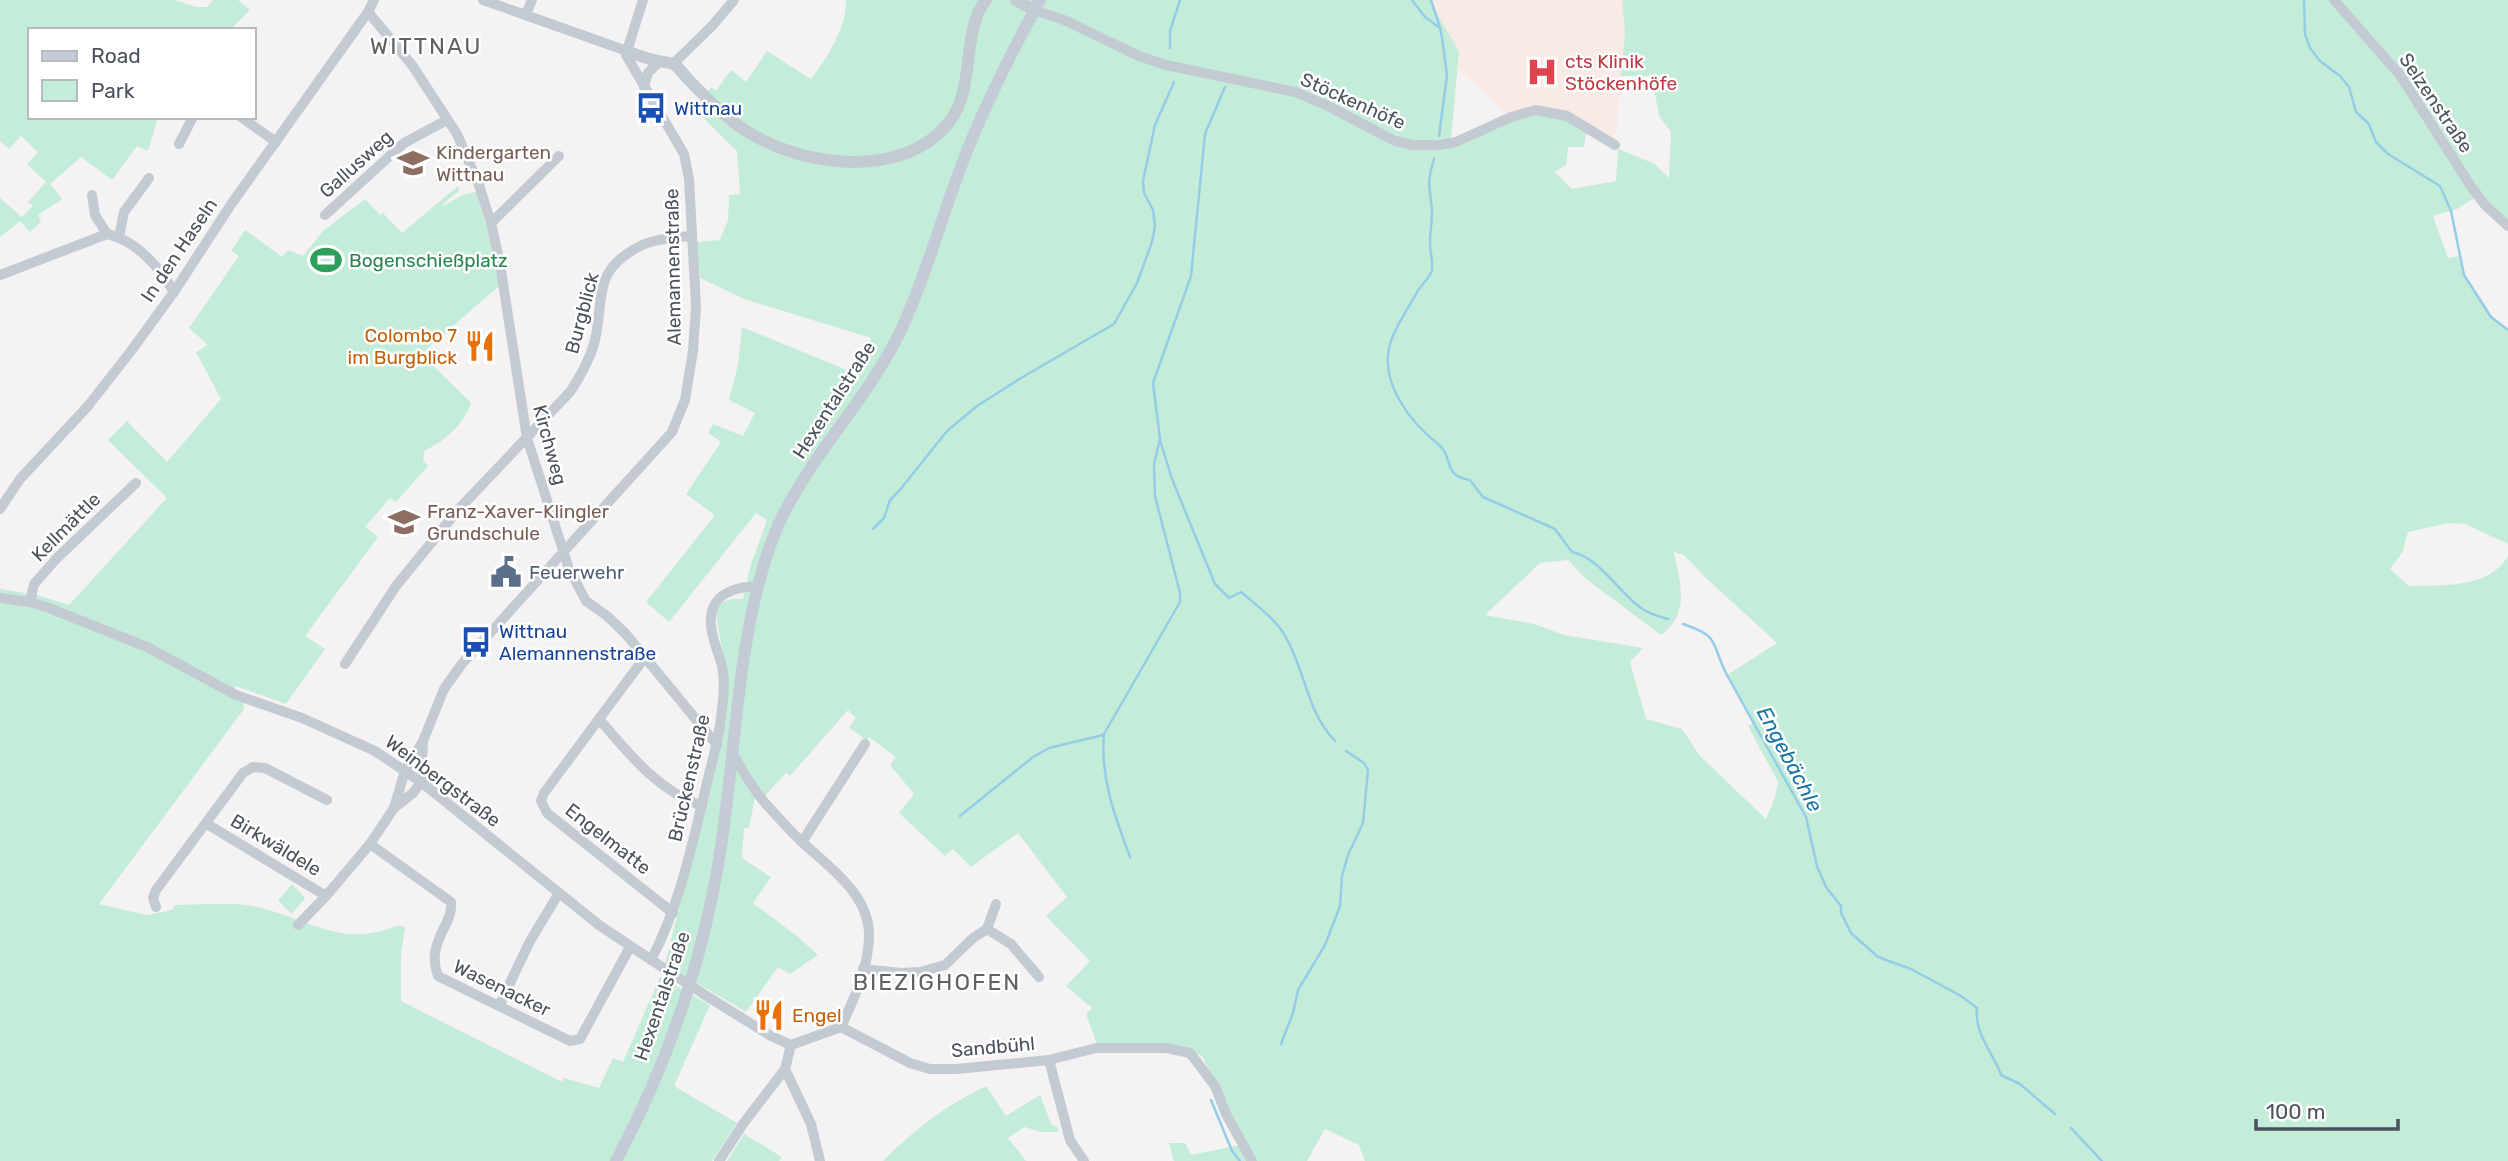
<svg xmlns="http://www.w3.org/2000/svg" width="2508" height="1161" font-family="Rubik,sans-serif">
  <rect width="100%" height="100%" fill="#f4f2f2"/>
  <path fill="#faeae6" d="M1430,0H1622L1625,33L1615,145L1587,126L1511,117L1458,69L1459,52Z"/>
  <g fill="#c4edd9" fill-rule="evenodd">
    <path d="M0,0H175L196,7H207L213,0H238L250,10L230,30H30V117H158L148,151L137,146L112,180L81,157L50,184L62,199L38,215L41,222L30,232L20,221L0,237V198L22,217L33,206L28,202L46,182L27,164L38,152L21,136L9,149L0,141Z"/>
    <path d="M846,0H1430L1459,52L1451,140L1536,110L1587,126L1584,147H1568L1566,165L1555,172L1572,189L1616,181L1618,149L1655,164L1669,178L1671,132L1659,116L1652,76H1621L1625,33L1622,0H2508V226L2478,196L2457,209L2433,216L2448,258L2459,256C2466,286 2484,312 2508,330V544L2465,524L2448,523L2408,532L2402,553L2390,569L2409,586C2442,585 2489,589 2508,556V1161H1365L1359,1145L1325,1129L1307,1161H1174L1169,1143H1185L1191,1155L1246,1144L1202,1056L1181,1046L1168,1043L1097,1044L1086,1014L1092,1008L1066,986L1090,961L1046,916L1067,897L1018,833L971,867L953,849L945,856L899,813L914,794L890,765L896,757L869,737L866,740L849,727L856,718L848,710L790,776L786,773L764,797H755L749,828H744L742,858L771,877L753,903L797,936L818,955L790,974L778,967L746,1012L665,964L726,720L727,678L716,615C719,600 729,598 743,599L751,564L767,520L756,513L669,622L646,602L715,515L686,494L721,442L708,433L713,424L743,436L755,413L729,400L738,365L742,327L852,372L871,338L744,299L700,278L696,242L720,240L728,220L729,195L740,194L737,151L699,114L714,99L707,92L711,87L716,91L731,70L746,82L767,51L811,79C827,58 847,27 846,0ZM1674,552L1684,555L1707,579L1777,643L1727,675L1753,724L1748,726L1778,782L1775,798L1766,819L1700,756L1682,729L1646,719L1630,662L1643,648L1564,635L1534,624L1485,615L1540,563L1568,560L1586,579L1661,635C1691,612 1680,584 1674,552Z"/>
    <path d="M458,186L459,191L443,204L444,206L462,195L476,192L488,232L499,286L421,354L471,403C465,422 444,443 425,450L423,460L428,466L396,502L390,498L365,527L378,537L305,636L325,649L286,704L236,686L231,697L243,702L244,709L99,904L147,915L172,910L175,905C203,905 235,901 262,908C313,922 345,948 399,925L405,928L401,954V1001L562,1082L564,1078L599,1088L613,1058L623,1062L660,977L710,1005L674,1086L737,1123L712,1161H0V589L37,595L69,605L167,498L108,440L127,421L167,462L221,399L196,352L208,345L189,328L239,256L231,251L245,230L282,257L288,250L303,256L323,231L365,199L380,215L383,213L402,233Z"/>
    <path d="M292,884L305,898L292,914L278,901Z"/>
    <path d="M986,1086L1006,1116L1040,1095L1051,1124L1058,1128V1132H1040L1025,1127L1008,1138L1026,1161H883C915,1129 945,1106 986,1086Z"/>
    <path d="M744,1134L782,1157L779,1161H727Z"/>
  </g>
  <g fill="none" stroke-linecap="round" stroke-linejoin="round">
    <g stroke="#95cce7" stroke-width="2.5">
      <path d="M1412,0L1425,17L1440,28L1442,38L1447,75L1439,136"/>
      <path d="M1431,0L1440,28"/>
      <path d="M2304,0L2305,34L2310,48L2320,61L2340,76L2349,87L2356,112L2369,124L2376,142L2388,154L2440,186L2451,211L2464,275L2491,317L2508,330"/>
      <path d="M1170,48V31L1180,0"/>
      <path d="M1434,159C1426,185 1430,186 1432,211C1432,222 1430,232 1430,243C1430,251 1433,261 1432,270C1430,278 1421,285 1417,292C1409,308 1395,326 1390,344C1379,382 1410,422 1438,444C1455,458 1441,475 1470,480L1483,497L1555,529L1572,552C1599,558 1616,588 1637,605C1646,613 1657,616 1668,619"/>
      <path d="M1160,440L1172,479L1215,584L1229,598L1241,592C1255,604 1274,618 1284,634C1305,668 1306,711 1335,741"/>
      <path d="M873,529L884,518L890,500L899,491L947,431L977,406L1021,378L1114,324L1137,283L1152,242L1155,226L1153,210L1144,193L1143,181L1155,125L1174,82"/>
      <path d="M1683,624C1722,637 1710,643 1727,675L1806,817L1817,866L1826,887L1841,906V913L1851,933L1878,957L1911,969L1961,996L1977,1008C1974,1034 1993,1052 2001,1075L2020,1084L2055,1114"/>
      <path d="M960,816L1033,757L1049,748L1103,735"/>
      <path d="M1130,857C1115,817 1100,778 1104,734L1180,602V593L1155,496L1154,464L1160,439L1153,383L1191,276L1205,134L1225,87"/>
      <path d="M1281,1044L1293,1013L1298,990L1325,945L1340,906L1342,876L1348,855L1363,823L1368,770L1364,763L1346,751"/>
      <path d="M1211,1100L1232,1151L1240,1161"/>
      <path d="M2071,1128L2102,1161"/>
    </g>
    <g stroke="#c4cad2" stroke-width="10">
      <path d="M483,0L627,51"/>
      <path d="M2334,0L2400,75L2470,185L2485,205L2508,226"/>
      <path d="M1034,10L1064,20L1139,56L1166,65L1295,92L1326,105L1395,141L1413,145H1439L1456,142L1511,117L1536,110L1567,116L1615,145"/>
      <path d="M368,12L412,65L457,134L479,185L491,223L500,264L527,438L569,569L586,601L607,616L625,633L717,745"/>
      <path d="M526,14L532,0"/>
      <path d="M627,51L643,0"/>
      <path d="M673,64L712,26L734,0"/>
      <path d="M644,87L648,73L659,62"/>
      <path d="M241,117L276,142"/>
      <path d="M179,144L193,117"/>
      <path d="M92,195L95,215L107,234"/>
      <path d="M325,215L404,143L447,120"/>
      <path d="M491,223L559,156"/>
      <path d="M119,237L124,212L149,178"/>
      <path d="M0,275L107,234C136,240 160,268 174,292"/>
      <path d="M0,509L20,479L88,406L131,351L174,292L232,203L368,12L374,0"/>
      <path d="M0,598L30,602L49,608L147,647L236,695L302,718L375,751L421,782L599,925L671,973"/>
      <path d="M30,602L34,584L57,558L136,483"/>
      <path d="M645,657L544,793L541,801L547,813L673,913"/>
      <path d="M345,664L396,586L458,510L570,392C580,377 589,361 594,344C600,324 598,300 605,280C612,261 635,246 654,241C666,238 679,237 692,236"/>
      <path d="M599,719C628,753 658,791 702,806"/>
      <path d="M733,754C743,771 752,788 765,803C777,816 789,830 802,842C829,867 869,894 869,935C869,967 854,999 841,1027"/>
      <path d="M394,808L405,771L423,741L444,689L461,665L672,432L685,400L693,351L696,306L689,179L684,154L626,55L627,51"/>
      <path d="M207,824L326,896"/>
      <path d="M802,842L865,744"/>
      <path d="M370,844L451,902C454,924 425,943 438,976L570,1041L580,1039L630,947"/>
      <path d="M156,907L153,898L156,890L243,773L253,767L265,768L327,800"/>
      <path d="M298,925L326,896L370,844L394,808L413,793L421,782L423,742"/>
      <path d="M987,929L1011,944L1039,977"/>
      <path d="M651,960C679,907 692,846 706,787C712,761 720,736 722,709C724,695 725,680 722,666C717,647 704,623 715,604C723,590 743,586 757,587"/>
      <path d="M863,969L901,973L920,972L945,965L973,938L987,929L996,904"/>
      <path d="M713,1000L771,1036L791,1045"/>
      <path d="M499,1006L530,941L559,893"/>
      <path d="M841,1027L910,1063L930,1069H956L1049,1060L1096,1048H1167L1190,1053L1215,1086L1226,1114L1252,1161"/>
      <path d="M791,1045L841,1027"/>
      <path d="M1049,1060L1070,1140L1084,1161"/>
      <path d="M785,1069L811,1124L820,1161"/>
      <path d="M719,1161L743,1124L785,1069L791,1045"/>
    </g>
    <g stroke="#c4cad2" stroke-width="12">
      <path d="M1016,0L1034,10"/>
      <path d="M627,51C637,55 647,59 658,61C662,62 669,62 673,64C679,67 684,75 688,79C703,95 718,110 735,123C790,166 902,184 950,121C976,87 961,31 986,0"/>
    </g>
    <path stroke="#c4cbd6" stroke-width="12" d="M616,1161C667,1065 703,961 720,853C734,765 736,673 758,586C764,562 772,537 783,515C816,449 869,397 901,330C929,270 945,203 971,141C991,93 1015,46 1040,0"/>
    <path stroke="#c4cad2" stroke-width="10" d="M671,973L713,1000"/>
  </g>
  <defs>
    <symbol id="hospital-bare" viewBox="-9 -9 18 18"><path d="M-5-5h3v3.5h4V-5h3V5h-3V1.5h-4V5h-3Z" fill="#e0444e" stroke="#fff" stroke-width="2.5" paint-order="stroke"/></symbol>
    <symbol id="bus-bare" viewBox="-9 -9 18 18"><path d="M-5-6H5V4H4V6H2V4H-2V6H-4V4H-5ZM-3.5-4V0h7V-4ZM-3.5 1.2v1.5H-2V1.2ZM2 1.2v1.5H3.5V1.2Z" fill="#1a4fb4" stroke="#fff" stroke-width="2.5" paint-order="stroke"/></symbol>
    <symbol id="school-bare" viewBox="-9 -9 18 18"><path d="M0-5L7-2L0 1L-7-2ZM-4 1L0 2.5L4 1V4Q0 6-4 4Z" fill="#8d6e63" stroke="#fff" stroke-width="2.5" paint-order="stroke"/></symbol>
    <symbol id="stadium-bare" viewBox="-9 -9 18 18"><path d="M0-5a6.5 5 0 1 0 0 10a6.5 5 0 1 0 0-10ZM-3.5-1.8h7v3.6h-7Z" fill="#2e9e5b" stroke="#fff" stroke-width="2.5" paint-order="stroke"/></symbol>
    <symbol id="restaurant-bare" viewBox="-9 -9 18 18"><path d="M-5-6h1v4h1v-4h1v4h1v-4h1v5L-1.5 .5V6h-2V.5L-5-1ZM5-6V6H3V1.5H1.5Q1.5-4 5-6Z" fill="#e8710a" stroke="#fff" stroke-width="2.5" paint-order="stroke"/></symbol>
    <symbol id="civic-bare" viewBox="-9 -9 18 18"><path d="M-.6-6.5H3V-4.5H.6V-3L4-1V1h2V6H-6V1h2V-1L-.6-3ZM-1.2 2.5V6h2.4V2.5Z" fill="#5c6f8a" stroke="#fff" stroke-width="2.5" paint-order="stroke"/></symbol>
  </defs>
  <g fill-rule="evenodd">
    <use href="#hospital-bare" x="1520" y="50" width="44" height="44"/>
    <use href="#bus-bare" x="629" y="86" width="44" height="44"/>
    <use href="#school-bare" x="391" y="141" width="44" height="44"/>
    <use href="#stadium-bare" x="304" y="238" width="44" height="44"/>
    <use href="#restaurant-bare" x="458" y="324" width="44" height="44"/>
    <use href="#school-bare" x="382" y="500" width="44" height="44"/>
    <use href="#civic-bare" x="484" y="550" width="44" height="44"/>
    <use href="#bus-bare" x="454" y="620" width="44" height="44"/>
    <use href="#restaurant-bare" x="747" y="993" width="44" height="44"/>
  </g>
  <g text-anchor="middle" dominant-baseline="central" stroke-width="5" stroke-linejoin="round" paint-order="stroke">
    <g font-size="19" fill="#be3a42" stroke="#fff" text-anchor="start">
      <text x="1565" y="61">cts Klinik<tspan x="1565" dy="22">Stöckenhöfe</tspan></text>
    </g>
    <g font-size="19" fill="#4b525e" stroke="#fff">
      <text transform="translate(1353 101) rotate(24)">Stöckenhöfe</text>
      <text transform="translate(2436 103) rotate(56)">Selzenstraße</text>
      <text transform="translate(356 164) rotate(-42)">Gallusweg</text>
      <text transform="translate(179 250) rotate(-56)">In den Haseln</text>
      <text transform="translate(673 267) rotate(-91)">Alemannenstraße</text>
      <text transform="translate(582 313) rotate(-75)">Burgblick</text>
      <text transform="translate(834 400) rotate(-57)">Hexentalstraße</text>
      <text transform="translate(550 445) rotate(75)">Kirchweg</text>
      <text transform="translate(66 527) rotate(-45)">Kellmättle</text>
      <text transform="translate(689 778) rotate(-77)">Brückenstraße</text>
      <text transform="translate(443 781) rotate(37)">Weinbergstraße</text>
      <text transform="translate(608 839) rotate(38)">Engelmatte</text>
      <text transform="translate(276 845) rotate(31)">Birkwäldele</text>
      <text transform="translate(502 988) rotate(26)">Wasenacker</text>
      <text transform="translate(662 996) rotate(-71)">Hexentalstraße</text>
      <text transform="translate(993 1047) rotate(-5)">Sandbühl</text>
    </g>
    <g font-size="19" fill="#164399" stroke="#fff" text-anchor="start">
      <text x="674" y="108">Wittnau</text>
      <text x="499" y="631">Wittnau<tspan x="499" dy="22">Alemannenstraße</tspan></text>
    </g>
    <g font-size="19" fill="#785e54" stroke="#fff" text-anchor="start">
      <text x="436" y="152">Kindergarten<tspan x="436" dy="22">Wittnau</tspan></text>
      <text x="427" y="511">Franz-Xaver-Klingler<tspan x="427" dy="22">Grundschule</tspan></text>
    </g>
    <g font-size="19" fill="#27864d" stroke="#fff" text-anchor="start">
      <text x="349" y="260">Bogenschießplatz</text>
    </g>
    <g font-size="19" fill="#c56008" stroke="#fff" text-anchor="end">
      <text x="457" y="335">Colombo 7<tspan x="457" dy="22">im Burgblick</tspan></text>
      <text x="792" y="1015" text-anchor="start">Engel</text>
    </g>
    <g font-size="19" fill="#4e5e75" stroke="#fff" text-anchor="start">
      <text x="529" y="572">Feuerwehr</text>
    </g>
    <g font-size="21" font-style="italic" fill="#1776a4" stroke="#fff">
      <text transform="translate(1790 759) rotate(62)">Engebächle</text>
    </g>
    <g font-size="23" letter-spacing="2" fill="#5e6166" stroke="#fff">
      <text x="426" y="46">WITTNAU</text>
      <text x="937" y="982">BIEZIGHOFEN</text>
    </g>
  </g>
  <rect x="28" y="28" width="228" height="91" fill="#ffffff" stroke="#b7babf" stroke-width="2"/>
  <rect x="42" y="51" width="35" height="10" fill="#c4cbd6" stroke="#b7babf" stroke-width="2"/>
  <text x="91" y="63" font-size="21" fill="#4b525e">Road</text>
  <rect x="42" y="80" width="35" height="21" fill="#c4edd9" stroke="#b7babf" stroke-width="2"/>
  <text x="91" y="98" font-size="21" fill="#4b525e">Park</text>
  <path d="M2256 1119v10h142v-10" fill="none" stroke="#4b525e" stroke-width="3.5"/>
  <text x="2266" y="1119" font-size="21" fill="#4b525e" stroke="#ffffff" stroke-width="5" paint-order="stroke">100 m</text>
</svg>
